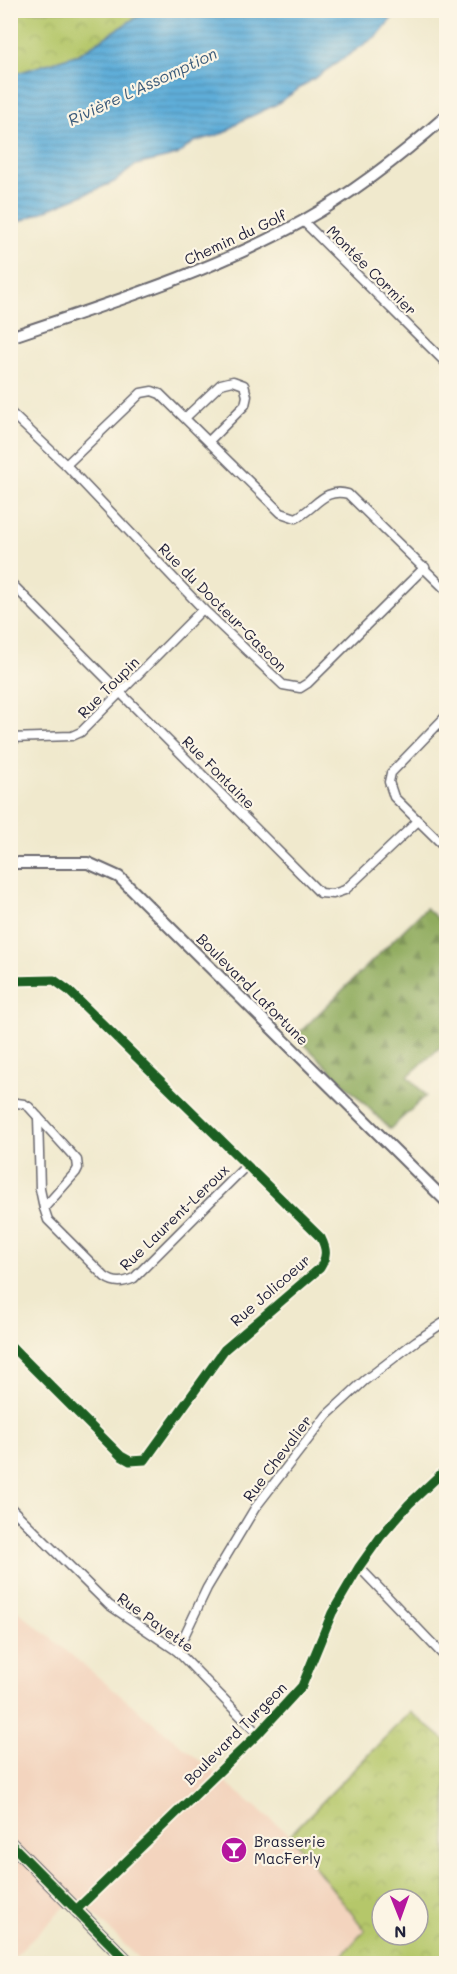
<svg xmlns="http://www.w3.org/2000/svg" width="457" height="1974" font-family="Mali,sans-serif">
  <defs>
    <pattern id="forest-firs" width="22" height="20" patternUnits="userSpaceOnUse" patternTransform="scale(1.5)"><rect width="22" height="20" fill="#90ac5e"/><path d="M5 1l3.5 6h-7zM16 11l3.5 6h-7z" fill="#758c4f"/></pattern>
    <pattern id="park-crowns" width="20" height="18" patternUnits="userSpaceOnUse" patternTransform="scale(1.5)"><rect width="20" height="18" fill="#b5c76a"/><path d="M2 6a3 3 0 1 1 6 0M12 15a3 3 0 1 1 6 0" fill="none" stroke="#9bab5d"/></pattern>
    <pattern id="water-rules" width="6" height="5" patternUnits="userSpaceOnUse" patternTransform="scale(1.5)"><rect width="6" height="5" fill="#5faed9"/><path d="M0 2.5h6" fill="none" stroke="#4e8db1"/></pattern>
  </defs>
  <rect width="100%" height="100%" fill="#fcf5e5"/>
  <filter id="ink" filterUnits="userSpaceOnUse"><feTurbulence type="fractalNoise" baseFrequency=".0167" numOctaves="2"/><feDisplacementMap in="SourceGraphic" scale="12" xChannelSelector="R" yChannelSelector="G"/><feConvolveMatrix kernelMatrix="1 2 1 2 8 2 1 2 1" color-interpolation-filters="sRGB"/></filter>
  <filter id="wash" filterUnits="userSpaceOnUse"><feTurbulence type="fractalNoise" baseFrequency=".008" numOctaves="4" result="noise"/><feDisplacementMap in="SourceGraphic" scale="24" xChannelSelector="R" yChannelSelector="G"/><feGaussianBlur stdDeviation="1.35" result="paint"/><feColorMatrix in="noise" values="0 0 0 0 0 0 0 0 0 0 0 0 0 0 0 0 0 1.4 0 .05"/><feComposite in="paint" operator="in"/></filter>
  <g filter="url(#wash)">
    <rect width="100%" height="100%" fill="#f0e9cd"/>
    <path fill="#f3d4be" d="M18,1611L290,1835L365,1930L335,1963H143L76,1896L11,1960L10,1619Z"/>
    <path fill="url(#forest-firs)" stroke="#59674c" stroke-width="1.5" d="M426,908L446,926V1042L408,1076L426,1096L390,1129L296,1036Z"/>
    <g fill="url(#park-crowns)" stroke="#6c7452" stroke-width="1.5" fill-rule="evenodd">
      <path d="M11,11H146L79,54L11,75Z"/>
      <path d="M410,1712L446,1741V1963H335L365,1930L290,1835ZM382,1899H418V1935H382Z"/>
    </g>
    <path fill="url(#water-rules)" stroke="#40688a" stroke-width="1.5" d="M146,11H398L378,35L275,105L241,121L224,133L194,142L177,155L136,165L114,182L11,225V75L79,54Z"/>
  </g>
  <g filter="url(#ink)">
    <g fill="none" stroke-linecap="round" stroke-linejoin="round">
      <defs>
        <g id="minor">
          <path d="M303,221L446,363"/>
          <path d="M10,412L66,465L203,609L283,685L300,688L308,683L425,567"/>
          <path d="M185,418L221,384L233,381L244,385L247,396L245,405L209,441"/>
          <path d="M66,465L141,393L152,391L160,394L281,513L296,518C316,508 324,487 348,494L446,590"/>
          <path d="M10,582L320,893L333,894L345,890L418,821"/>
          <path d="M446,716L391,773L389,782L394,797L446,848"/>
          <path d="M10,738L72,736L81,732L203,609"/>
          <path d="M10,981L54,980L68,990L321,1238C327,1250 327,1256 320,1268L224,1350L145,1460L130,1461L121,1456L10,1345"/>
          <path d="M10,1102L24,1104L29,1107L77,1160L78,1168L76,1172L44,1208L48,1220L105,1277C115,1284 123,1283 134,1278L246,1166"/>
          <path d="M38,1117L40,1189L44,1208"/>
          <path d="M437,1476L446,1485"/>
          <path d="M10,1507L109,1605L177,1651L258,1734"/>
          <path d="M359,1567L446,1658"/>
          <path d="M177,1651L207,1588L255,1508L327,1415L364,1381L416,1341L446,1321"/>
          <path d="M76,1910L258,1734L302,1686L332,1613L359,1567L381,1536L409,1504L446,1469"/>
        </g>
        <g id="tertiary">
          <path d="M10,337C110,303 211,272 303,221C355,192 402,155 446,116"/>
          <path d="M10,863H88L119,877L446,1201"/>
        </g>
        <path id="secondary" d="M10,1843L130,1964"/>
      </defs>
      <use href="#minor" stroke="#6a686e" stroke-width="11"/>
      <use href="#tertiary" stroke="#6a686e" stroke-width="14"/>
      <use href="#secondary" stroke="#6a686e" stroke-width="15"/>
      <use href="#minor" stroke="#fff" stroke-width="8"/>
      <use href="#tertiary" stroke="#fff" stroke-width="10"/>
      <use href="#secondary" stroke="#fbe5cf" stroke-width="12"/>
      <defs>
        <g id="cycleway">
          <path d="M10,981L54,980L68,990L321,1238C327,1250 327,1256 320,1268L224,1350L145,1460L130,1461L121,1456L10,1345"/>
          <path d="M10,1843L130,1964"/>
          <path d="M76,1910L258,1734L302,1686L332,1613L359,1567L381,1536L409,1504L446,1469"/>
        </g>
      </defs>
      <use href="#cycleway" stroke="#fcf5e5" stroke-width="13"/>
      <use href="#cycleway" stroke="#1b5e20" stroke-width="9"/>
    </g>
  </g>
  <defs>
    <symbol id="bar-disc" viewBox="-11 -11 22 22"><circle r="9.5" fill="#b5179e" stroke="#fcf5e5"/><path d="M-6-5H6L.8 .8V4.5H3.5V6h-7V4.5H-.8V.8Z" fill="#fff"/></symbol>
  </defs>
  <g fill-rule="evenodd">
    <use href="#bar-disc" x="219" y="1835" width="30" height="30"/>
  </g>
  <g text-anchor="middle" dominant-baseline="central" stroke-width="4.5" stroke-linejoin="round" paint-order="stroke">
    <g font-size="15" fill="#22223b" stroke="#fcf5e5">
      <text transform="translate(235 237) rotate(-25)">Chemin du Golf</text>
      <text transform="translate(372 270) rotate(45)">Montée Cormier</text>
      <text transform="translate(223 607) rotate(45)">Rue du Docteur-Gascon</text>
      <text transform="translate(108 687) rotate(-45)">Rue Toupin</text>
      <text transform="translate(219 772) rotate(45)">Rue Fontaine</text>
      <text transform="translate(253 989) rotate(45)">Boulevard Lafortune</text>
      <text transform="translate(174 1217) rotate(-44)">Rue Laurent-Leroux</text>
      <text transform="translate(270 1290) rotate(-41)">Rue Jolicoeur</text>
      <text transform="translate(277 1458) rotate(-53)">Rue Chevalier</text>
      <text transform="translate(156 1622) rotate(36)">Rue Payette</text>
      <text transform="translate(235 1733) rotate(-45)">Boulevard Turgeon</text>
    </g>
    <g font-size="15" fill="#22223b" stroke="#fcf5e5" text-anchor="start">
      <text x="254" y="1841">Brasserie<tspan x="254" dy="17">MacFerly</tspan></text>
    </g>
    <g font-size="16" font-style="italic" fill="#3a5a7a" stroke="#fcf5e5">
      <text transform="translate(142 86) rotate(-25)">Rivière L'Assomption</text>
    </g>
  </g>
  <rect width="457" height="1974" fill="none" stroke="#fcf5e5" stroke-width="36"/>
  <g transform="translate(400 1917) rotate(179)"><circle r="28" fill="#fcf5e5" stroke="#a5a1a1" stroke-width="1.5"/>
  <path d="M0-4.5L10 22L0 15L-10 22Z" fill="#b5179e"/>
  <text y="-9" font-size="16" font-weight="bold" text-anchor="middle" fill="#22223b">N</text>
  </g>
</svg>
